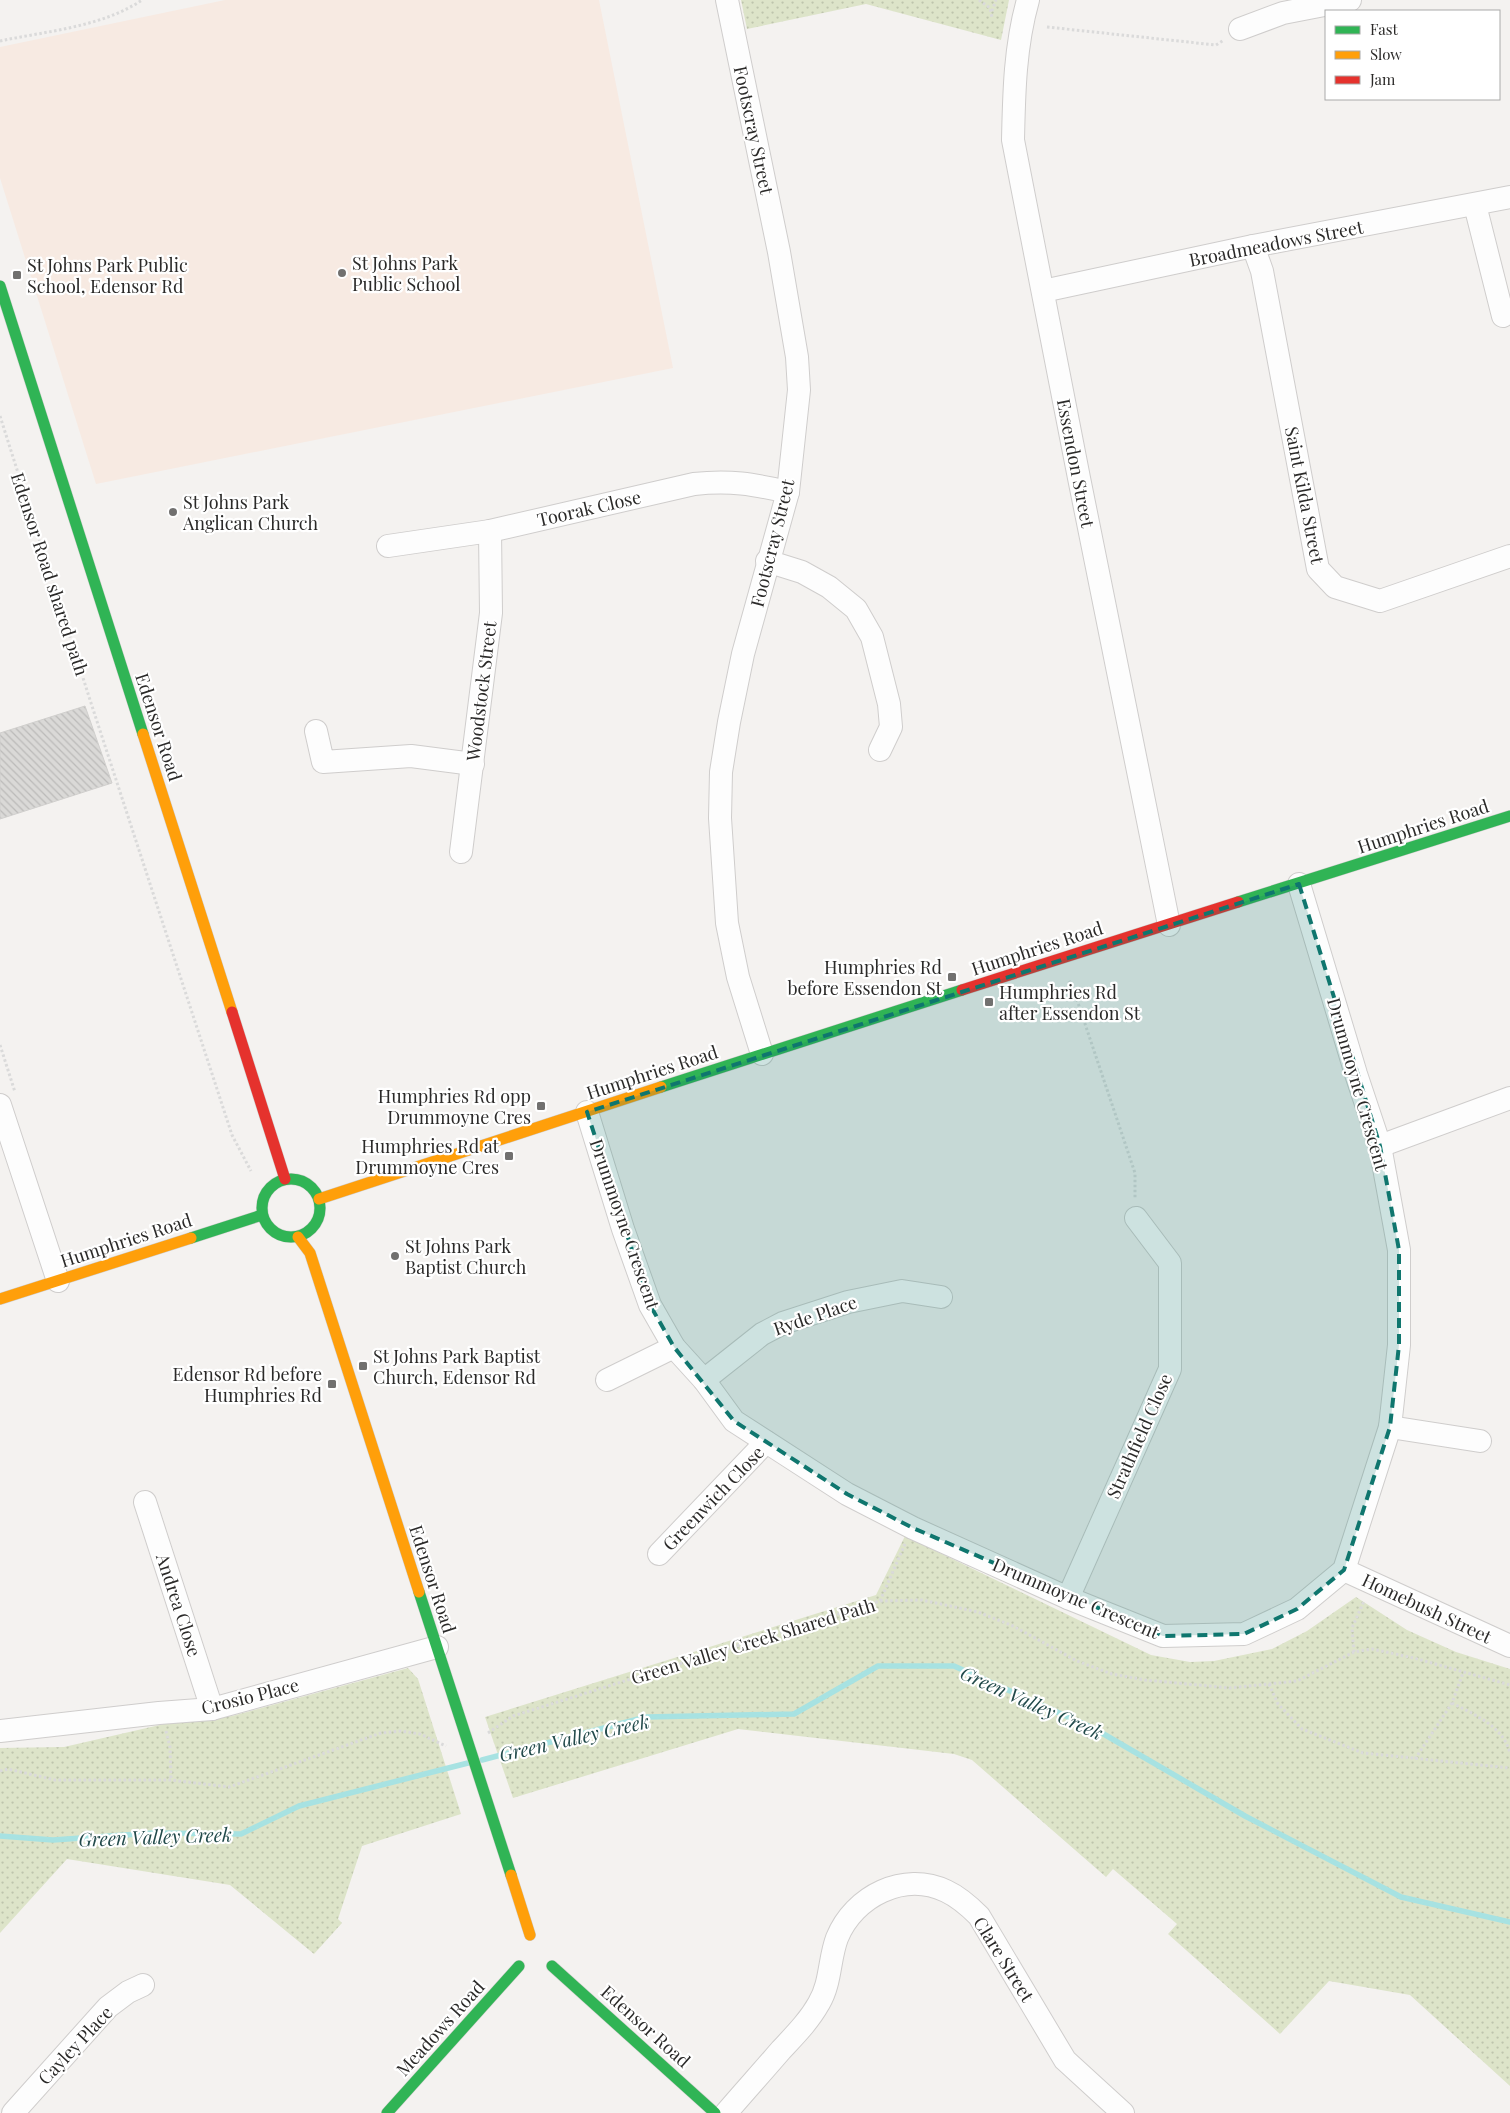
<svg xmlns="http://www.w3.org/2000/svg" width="1510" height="2113" font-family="'Playfair Display',serif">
  <defs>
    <pattern id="park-dots" width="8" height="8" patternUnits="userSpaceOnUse" patternTransform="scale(1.25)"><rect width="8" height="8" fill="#dde4c9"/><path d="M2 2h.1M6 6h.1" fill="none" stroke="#bec4ad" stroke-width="1.8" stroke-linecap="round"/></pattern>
    <pattern id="building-back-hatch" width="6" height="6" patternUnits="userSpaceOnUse" patternTransform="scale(1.25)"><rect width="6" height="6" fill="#dad9d7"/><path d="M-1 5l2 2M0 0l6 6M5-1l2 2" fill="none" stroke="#bbbab9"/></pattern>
  </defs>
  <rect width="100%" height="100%" fill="#f4f2f0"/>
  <path fill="#f7eae2" d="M225,0H599L673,368L96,484L0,178V47Z"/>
  <g fill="url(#park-dots)">
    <path d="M741,0H1009L1001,40L866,4L747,29Z"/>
    <path d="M905,1536L1151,1655L1190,1662L1214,1661L1272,1649L1307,1631L1356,1597L1407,1630L1456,1652L1510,1669V2086L1410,1995L1329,1981L1280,2034L1168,1934L1177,1924L1113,1869L1106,1877L972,1760L954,1754L738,1729L513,1798L485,1717L876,1595Z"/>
    <path d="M408,1668L418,1679L461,1814L362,1846L338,1919L342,1923L314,1954L230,1885L67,1859L0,1933V1748L64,1747L164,1724L232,1716Z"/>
  </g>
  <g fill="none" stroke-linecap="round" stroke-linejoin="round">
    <g stroke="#a7e2e2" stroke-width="5.5">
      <path d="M482,1760L646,1717L794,1714L878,1666H954L1095,1729L1245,1816L1401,1897L1510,1922"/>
      <path d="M0,1836L53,1840L153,1833L241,1834L299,1806L468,1763"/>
    </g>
  </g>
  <path fill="url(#building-back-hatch)" stroke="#d0cfcd" d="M85,706L112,783L0,819V733Z"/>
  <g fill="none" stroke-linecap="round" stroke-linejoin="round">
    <defs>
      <g id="street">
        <path d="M727,0L779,252L797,357L799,390L788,492L743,654L729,722L721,772L720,818L727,923L738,977L762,1054"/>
        <path d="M1028,0C1015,46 1014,92 1013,140L1079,478L1169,925"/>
        <path d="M1240,29L1283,13L1350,0"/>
        <path d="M1475,205L1503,316"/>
        <path d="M1253,246L1262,271L1318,569L1335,587L1380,601L1510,556"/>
        <path d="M1043,291L1253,246L1510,197"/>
        <path d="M388,546L490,531L694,484C730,480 753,484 788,492"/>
        <path d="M767,561L802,572L829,587L856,609L872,637L889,704L891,727L880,750"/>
        <path d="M316,731L323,762L411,756L473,764"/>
        <path d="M461,852L491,613L490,531"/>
        <path d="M0,1105L58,1281"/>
        <path d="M587,1112L623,1229L650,1305L674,1347L704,1380L734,1421L847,1494L913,1528L1068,1598L1163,1636L1244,1634L1297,1609L1344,1570L1390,1427L1399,1345V1250L1380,1146L1356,1074L1299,884"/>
        <path d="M1380,1146L1510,1098"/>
        <path d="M607,1380L674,1347"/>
        <path d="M704,1380L762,1334L783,1323L848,1302L902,1291L941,1297"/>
        <path d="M1390,1427L1480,1441"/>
        <path d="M145,1502L212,1709"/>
        <path d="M659,1554L766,1442"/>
        <path d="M1344,1570L1510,1646"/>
        <path d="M1068,1598L1170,1369V1263L1136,1218"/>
        <path d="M0,1731L159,1713L212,1709L437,1647"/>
        <path d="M13,2113L108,2007L128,1992L143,1985"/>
        <path d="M726,2113C744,2092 763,2071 781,2050C795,2035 809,2021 819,2003C831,1983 829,1959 837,1938C854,1896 904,1871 946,1891C959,1897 969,1906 979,1916L1065,2060L1123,2113"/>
      </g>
      <g id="fast">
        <path d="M0,286L143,734"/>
        <path d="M1238,902L1510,816"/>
        <path d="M661,1087L962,990"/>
        <circle cx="291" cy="1208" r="29"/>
        <path d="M191,1238L262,1215"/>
        <path d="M419,1592L511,1875"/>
        <path d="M552,1966L715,2113"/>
        <path d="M387,2113L519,1966"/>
      </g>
      <g id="slow">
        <path d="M143,734L232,1012"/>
        <path d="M319,1199L661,1087"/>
        <path d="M298,1237L310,1253L419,1592"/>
        <path d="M0,1299L191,1238"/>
        <path d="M511,1875L530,1935"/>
      </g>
      <g id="jam">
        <path d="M962,990L1238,902"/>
        <path d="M232,1012L285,1179"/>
      </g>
    </defs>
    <use href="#street" stroke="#cfcdcc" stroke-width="24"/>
    <use href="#fast" stroke="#cfcdcc" stroke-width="12"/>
    <use href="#slow" stroke="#cfcdcc" stroke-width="12"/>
    <use href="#jam" stroke="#cfcdcc" stroke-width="12"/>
    <g stroke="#dadada" stroke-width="3" stroke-dasharray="2.5 2.5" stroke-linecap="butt">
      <path d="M979,0L990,8L992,18"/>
      <path d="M992,11L996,0"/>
      <path d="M1047,27L1216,45L1224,40"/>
      <path d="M0,41C47,31 102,27 142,0"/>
      <path d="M0,416L91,703L232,1135L251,1171"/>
      <path d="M1069,981L1072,985L1135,1173V1199"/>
      <path d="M0,1045L15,1092"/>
      <path d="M880,1601L905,1544"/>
      <path d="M1354,1652L1352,1628L1364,1601"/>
      <path d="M1269,1684L1278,1704L1302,1729L1363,1753L1510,1768"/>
      <path d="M1452,1703C1475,1715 1503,1726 1510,1753"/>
      <path d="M166,1731L170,1747L171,1780"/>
      <path d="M488,1733L513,1716L880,1601L922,1600L978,1612L1013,1626L1077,1661L1112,1674L1145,1680L1230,1688L1297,1681L1354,1652L1372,1649L1414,1658L1510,1685"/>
      <path d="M1415,1759L1452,1703L1463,1673"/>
      <path d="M0,1771L8,1769L55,1780H171L229,1787L381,1733L401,1731L420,1734L446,1746"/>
    </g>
    <use href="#street" stroke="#fdfdfd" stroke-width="22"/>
    <use href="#fast" stroke="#30b455" stroke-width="11"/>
    <use href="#slow" stroke="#ff9f0a" stroke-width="11"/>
    <use href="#jam" stroke="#e5322d" stroke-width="11"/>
  </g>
  <path fill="#0f766e" fill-opacity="0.2" stroke="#0f766e" stroke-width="4" stroke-dasharray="10 6" stroke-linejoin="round" d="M1299,884L1380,1146L1399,1250V1345L1390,1427L1344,1570L1297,1609L1244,1634L1163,1636L913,1528L847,1494L734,1421L674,1347L650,1305L587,1112Z"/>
  <g fill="#71706f" stroke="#fff" stroke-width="2">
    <circle cx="342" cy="273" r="5"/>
    <rect x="12" y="270" width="10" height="10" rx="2.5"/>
    <circle cx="173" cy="512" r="5"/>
    <rect x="947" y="972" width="10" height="10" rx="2.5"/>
    <rect x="984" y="997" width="10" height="10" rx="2.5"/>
    <rect x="536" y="1101" width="10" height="10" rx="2.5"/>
    <rect x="504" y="1151" width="10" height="10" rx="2.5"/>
    <circle cx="395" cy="1256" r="5"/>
    <rect x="358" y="1361" width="10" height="10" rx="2.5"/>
    <rect x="327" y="1379" width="10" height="10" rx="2.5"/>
  </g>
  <g text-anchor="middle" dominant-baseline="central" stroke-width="4.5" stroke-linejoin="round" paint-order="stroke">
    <g font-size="18" fill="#2b2a29" stroke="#fff">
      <text transform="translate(754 130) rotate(78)">Footscray Street</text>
      <text transform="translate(1276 243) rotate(-11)">Broadmeadows Street</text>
      <text transform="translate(1076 463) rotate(79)">Essendon Street</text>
      <text transform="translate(1305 495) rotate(79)">Saint Kilda Street</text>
      <text transform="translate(589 508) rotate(-13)">Toorak Close</text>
      <text transform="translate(772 543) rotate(-76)">Footscray Street</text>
      <text transform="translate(50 574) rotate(72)">Edensor Road shared path</text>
      <text transform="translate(481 691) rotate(-83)">Woodstock Street</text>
      <text transform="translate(159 727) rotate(72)">Edensor Road</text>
      <text transform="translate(1423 826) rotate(-18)">Humphries Road</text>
      <text transform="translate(1037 948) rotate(-18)">Humphries Road</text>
      <text transform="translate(652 1072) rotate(-18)">Humphries Road</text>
      <text transform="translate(1358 1084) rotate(74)">Drummoyne Crescent</text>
      <text transform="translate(625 1224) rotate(71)">Drummoyne Crescent</text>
      <text transform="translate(126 1240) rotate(-18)">Humphries Road</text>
      <text transform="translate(815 1315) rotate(-19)">Ryde Place</text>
      <text transform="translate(1139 1436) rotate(-66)">Strathfield Close</text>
      <text transform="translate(713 1498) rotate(-46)">Greenwich Close</text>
      <text transform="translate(433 1579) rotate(72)">Edensor Road</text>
      <text transform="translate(1076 1598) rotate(23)">Drummoyne Crescent</text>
      <text transform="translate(179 1605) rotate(72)">Andrea Close</text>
      <text transform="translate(1427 1608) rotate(25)">Homebush Street</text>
      <text transform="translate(753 1641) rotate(-17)">Green Valley Creek Shared Path</text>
      <text transform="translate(250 1696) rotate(-14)">Crosio Place</text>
      <text transform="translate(1004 1959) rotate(58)">Clare Street</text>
      <text transform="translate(646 2026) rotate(42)">Edensor Road</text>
      <text transform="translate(440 2028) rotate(-48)">Meadows Road</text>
      <text transform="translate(75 2045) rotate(-47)">Cayley Place</text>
    </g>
    <g font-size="18" fill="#2b2a29" stroke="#fff" text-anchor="start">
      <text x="352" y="263">St Johns Park<tspan x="352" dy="21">Public School</tspan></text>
      <text x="27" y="265">St Johns Park Public<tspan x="27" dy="21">School, Edensor Rd</tspan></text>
      <text x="183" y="502">St Johns Park<tspan x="183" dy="21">Anglican Church</tspan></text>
      <text x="942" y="967" text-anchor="end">Humphries Rd<tspan x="942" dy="21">before Essendon St</tspan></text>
      <text x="999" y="992">Humphries Rd<tspan x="999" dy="21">after Essendon St</tspan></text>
      <text x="531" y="1096" text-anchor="end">Humphries Rd opp<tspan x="531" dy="21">Drummoyne Cres</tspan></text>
      <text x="499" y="1146" text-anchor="end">Humphries Rd at<tspan x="499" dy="21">Drummoyne Cres</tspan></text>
      <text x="405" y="1246">St Johns Park<tspan x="405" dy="21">Baptist Church</tspan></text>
      <text x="373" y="1356">St Johns Park Baptist<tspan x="373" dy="21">Church, Edensor Rd</tspan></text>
      <text x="322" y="1374" text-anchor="end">Edensor Rd before<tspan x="322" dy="21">Humphries Rd</tspan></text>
    </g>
    <g font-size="19" font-style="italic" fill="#21494a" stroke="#fff">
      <text transform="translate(1032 1702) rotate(24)">Green Valley Creek</text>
      <text transform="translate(574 1737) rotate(-13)">Green Valley Creek</text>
      <text transform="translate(155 1836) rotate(-2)">Green Valley Creek</text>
    </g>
  </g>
  <rect x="1325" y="10" width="175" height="90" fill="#ffffff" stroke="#aaaaa9"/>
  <rect x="1335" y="26" width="25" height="8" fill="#30b455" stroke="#aaaaa9"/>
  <text x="1370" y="35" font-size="15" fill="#2b2a29">Fast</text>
  <rect x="1335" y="51" width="25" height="8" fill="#ff9f0a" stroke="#aaaaa9"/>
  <text x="1370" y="60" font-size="15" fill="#2b2a29">Slow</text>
  <rect x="1335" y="76" width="25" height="8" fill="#e5322d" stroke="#aaaaa9"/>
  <text x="1370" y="85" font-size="15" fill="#2b2a29">Jam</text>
</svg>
